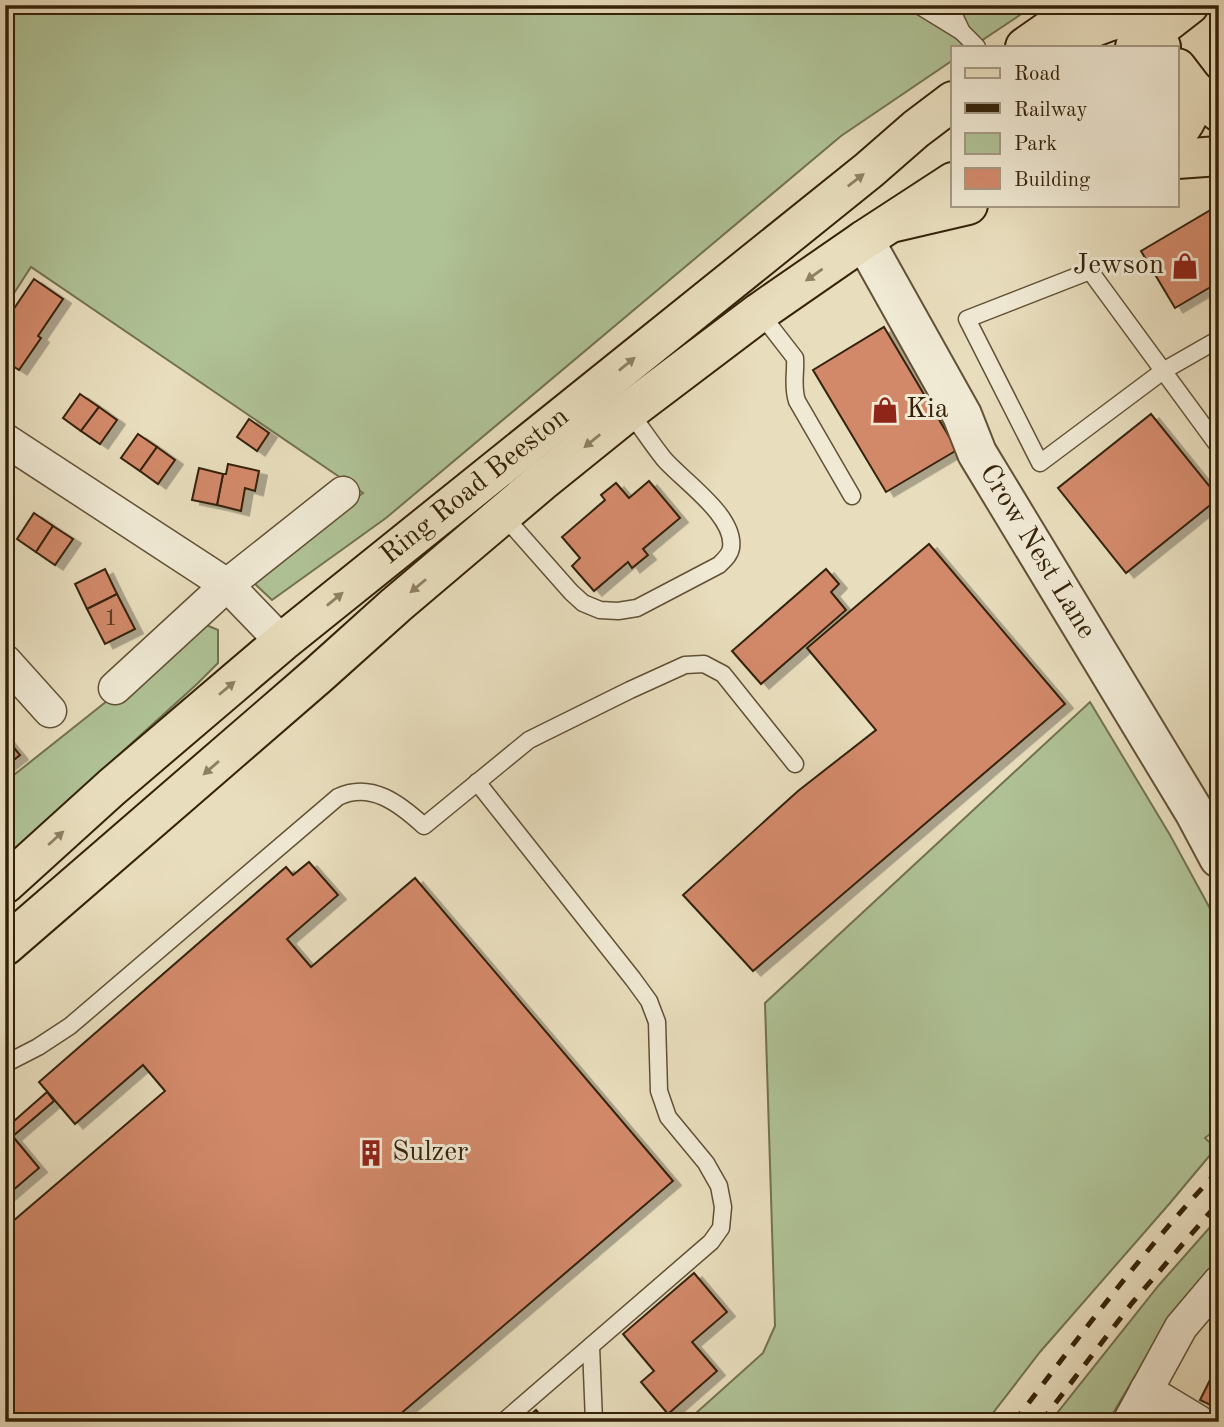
<svg xmlns="http://www.w3.org/2000/svg" width="1224" height="1427" font-family="'Old Standard TT',serif">
  <defs>
    <filter id="shadow"><feDropShadow dx="8" dy="4.5" stdDeviation="0" flood-color="#0004"/></filter>
  </defs>
  <rect width="100%" height="100%" fill="#e8ddbd"/>
  <filter id="stains"><feTurbulence type="fractalNoise" baseFrequency=".00286" numOctaves="4"/><feColorMatrix values="0 0 0 0 .2 0 0 0 0 .09 0 0 0 0 .02 0 0 0 .5 -.17"/></filter>
  <radialGradient id="worn" r=".72"><stop offset=".6" stop-color="#630" stop-opacity="0"/><stop offset="1" stop-color="#630" stop-opacity=".3"/></radialGradient>
  <g fill="#afc296" stroke="#727250" stroke-width="2">
    <path d="M5,5H1035L972,47H953V60L841,136L386,518L272,600L255,584L266,561L363,493L31,267L5,307Z"/>
    <path d="M204,624L218,630V663L197,684L5,858V782Z"/>
    <path d="M1090,702L1170,835L1219,925V1127L1205,1138L1216,1148L1170,1203L1040,1352L986,1422H686L763,1353L775,1326L765,1003Z"/>
    <path d="M1219,1217V1266L1173,1311L1108,1422H1050L1159,1285Z"/>
  </g>
  <g fill="#d2896b" stroke="#352209" stroke-width="2" filter="url(#shadow)">
    <path d="M1219,205V282L1175,308L1141,251Z"/>
    <path d="M34,279L63,299L38,336L41,338L19,370L5,361V316L7,314L9,316Z"/>
    <path d="M884,327L957,450L886,492L813,370Z"/>
    <path d="M1219,364V384L1210,370Z"/>
    <path d="M80,394L99,407L81,431L63,418Z"/>
    <path d="M99,407L117,420L100,444L81,431Z"/>
    <path d="M1151,414L1219,498L1126,573L1058,488Z"/>
    <path d="M249,419L269,433L257,451L237,437Z"/>
    <path d="M138,434L157,447L140,471L121,458Z"/>
    <path d="M157,447L175,460L158,484L140,471Z"/>
    <path d="M228,464L259,471L255,491L245,488L241,511L217,505L223,474H226Z"/>
    <path d="M199,468L223,474L217,505L192,500Z"/>
    <path d="M649,481L680,518L643,549L648,555L632,568L628,562L594,591L572,566L580,558L562,537L605,500L601,495L616,483L629,498Z"/>
    <path d="M34,513L53,526L36,552L17,539Z"/>
    <path d="M53,526L73,539L55,565L36,552Z"/>
    <path d="M929,544L1065,704L753,971L683,895L798,791L876,730L807,648Z"/>
    <path d="M105,569L117,594L87,609L75,584Z"/>
    <path d="M826,569L839,584L831,592L846,610L761,684L732,651Z"/>
    <path d="M117,594L135,629L105,644L87,609Z"/>
    <path d="M5,737L20,755L5,767Z"/>
    <path d="M309,862L338,895L287,939L311,967L415,878L673,1181L391,1422H5V1228L165,1091L143,1065L75,1124L39,1082L286,867L293,875Z"/>
    <path d="M47,1092L54,1101L13,1136L6,1128Z"/>
    <path d="M5,1127L39,1168L5,1197Z"/>
    <path d="M694,1273L727,1312L692,1342L717,1371L668,1414L641,1382L654,1371L623,1334Z"/>
    <path d="M1219,1363V1385L1210,1380Z"/>
    <path d="M1210,1380L1219,1385V1409L1200,1400Z"/>
    <path d="M536,1410L546,1422H522Z"/>
  </g>
  <g fill="none" stroke-linecap="round" stroke-linejoin="round">
    <defs>
      <g id="service">
        <path d="M918,5L962,32L949,5"/>
        <path d="M962,32L977,47"/>
        <path d="M760,313L795,358C796,373 792,386 797,401L852,496"/>
        <path d="M1219,339L1163,371L1040,463L967,319L1090,271L1219,447"/>
        <path d="M503,515L571,592L583,603L600,610L618,611L637,608L719,565C724,560 730,555 731,548C736,516 683,481 664,459C652,444 641,427 629,411"/>
        <path d="M477,782L633,979L649,1001L657,1022L659,1091L668,1117L706,1163L719,1186L723,1207L721,1228L711,1242L503,1422"/>
        <path d="M5,1064L38,1047L70,1026L338,797C371,781 400,804 424,826L529,740L630,690L685,665L704,664L723,674L795,764"/>
        <path d="M591,1346L594,1422"/>
      </g>
      <g id="minor">
        <path d="M5,440L227,585L282,642"/>
        <path d="M5,661L50,711"/>
        <path d="M115,688L227,585L343,493"/>
        <path d="M1146,1390L1199,1422"/>
        <path d="M1129,1422L1181,1327L1219,1282"/>
      </g>
      <g id="tertiary">
        <path id="s1" d="M864,240L962,415L977,453L1195,813L1219,858"/>
      </g>
      <g id="primary">
        <path d="M1046,47C1060,42 1108,19 1120,20C1138,21 1150,34 1161,47"/>
        <path d="M1177,68L1193,89L1219,112"/>
        <path d="M1177,133C1188,120 1194,107 1193,89"/>
        <path d="M1177,159L1219,156"/>
        <path d="M895,222L968,205"/>
      </g>
      <g id="trunk">
        <path d="M1025,47L1085,5"/>
        <path d="M1135,47L1189,5"/>
        <path id="s2" d="M5,884L112,787L282,642L869,170L916,129L953,101"/>
        <path d="M5,946L318,675L396,605L541,482L629,411L760,312L864,240L953,182"/>
      </g>
    </defs>
    <use href="#service" stroke="#625136" stroke-width="19"/>
    <use href="#minor" stroke="#625136" stroke-width="35"/>
    <use href="#tertiary" stroke="#625136" stroke-width="42"/>
    <use href="#primary" stroke="#352209" stroke-width="42"/>
    <use href="#trunk" stroke="#352209" stroke-width="42"/>
    <use href="#service" stroke="#f0e9d4" stroke-width="16"/>
    <use href="#minor" stroke="#f0e9d4" stroke-width="32"/>
    <use href="#tertiary" stroke="#f0e9d4" stroke-width="38"/>
    <use href="#primary" stroke="#e8ddbd" stroke-width="38"/>
    <use href="#trunk" stroke="#e8ddbd" stroke-width="38"/>
    <g stroke="#352209" stroke-width="5" stroke-dasharray="12 12" stroke-linecap="butt">
      <path d="M1014,1422C1080,1336 1144,1249 1219,1170"/>
      <path d="M1041,1422L1132,1303L1219,1202"/>
    </g>
  </g>
  <defs><path id="oneway-solid" d="M-6-.8H1V-3.2L6.5 0L1 3.2V.8H-6Z" transform="scale(1.75)"/></defs>
  <g fill="#8e8063">
    <use href="#oneway-solid" transform="translate(856 180) rotate(-38)"/>
    <use href="#oneway-solid" transform="translate(814 275) rotate(145)"/>
    <use href="#oneway-solid" transform="translate(627 364) rotate(-39)"/>
    <use href="#oneway-solid" transform="translate(592 441) rotate(141)"/>
    <use href="#oneway-solid" transform="translate(418 586) rotate(140)"/>
    <use href="#oneway-solid" transform="translate(335 599) rotate(-39)"/>
    <use href="#oneway-solid" transform="translate(227 688) rotate(-40)"/>
    <use href="#oneway-solid" transform="translate(211 768) rotate(139)"/>
    <use href="#oneway-solid" transform="translate(56 838) rotate(-42)"/>
  </g>
  <defs>
    <symbol id="shop-bare" viewBox="-9 -9 18 18"><path d="M-5-2.5h2.3a2.7 3.5 0 0 1 5.4 0H5L5.5 6h-11ZM-1.5-2.5h3a1.5 2.3 0 0 0-3 0Z" fill="#8f2418" stroke="#f0e9d4" stroke-width="2.5" paint-order="stroke"/></symbol>
    <symbol id="building-bare" viewBox="-9 -9 18 18"><path d="M-4-6H4V6H1V3H-1V6H-4ZM-2.5-4.3h1.7v1.8h-1.7ZM.8-4.3h1.7v1.8H.8ZM-2.5-1h1.7V.8h-1.7ZM.8-1h1.7V.8H.8Z" fill="#8f2418" stroke="#f0e9d4" stroke-width="2.5" paint-order="stroke"/></symbol>
  </defs>
  <g fill-rule="evenodd">
    <use href="#shop-bare" x="1166" y="247" width="38" height="38"/>
    <use href="#shop-bare" x="866" y="391" width="38" height="38"/>
    <use href="#building-bare" x="352" y="1134" width="38" height="38"/>
  </g>
  <g text-anchor="middle" dominant-baseline="central" stroke-width="6" stroke-linejoin="round" paint-order="stroke">
    <g font-size="24" fill="#5c3c22">
      <text x="111" y="619">1</text>
    </g>
    <g font-size="28" fill="#352209" stroke="#f0e9d4" text-anchor="start">
      <text x="1164" y="266" text-anchor="end">Jewson</text>
      <text x="906" y="410">Kia</text>
      <text x="392" y="1153">Sulzer</text>
    </g>
    <g font-size="28" fill="#352209" stroke="#f0e9d4">
      <text stroke="none"><textPath href="#s2" startOffset="616">Ring Road Beeston</textPath></text>
      <text stroke="none"><textPath href="#s1" startOffset="357">Crow Nest Lane</textPath></text>
    </g>
  </g>
  <rect width="1224" height="1427" fill="none" stroke="#e8ddbd" stroke-width="28"/>
  <rect x="7" y="7" width="1210" height="1413" fill="none" stroke="#352209" stroke-width="3.5"/>
  <rect x="14" y="14" width="1196" height="1399" fill="none" stroke="#352209" stroke-width="2"/>
  <rect x="951" y="46" width="228" height="161" fill="#f0e9d4" stroke="#a59983" stroke-width="2"/>
  <rect x="965" y="68" width="35" height="10" fill="#e8ddbd" stroke="#a59983" stroke-width="2"/>
  <text x="1014" y="80" font-size="21" fill="#352209">Road</text>
  <rect x="965" y="103" width="35" height="10" fill="#352209" stroke="#a59983" stroke-width="2"/>
  <text x="1014" y="116" font-size="21" fill="#352209">Railway</text>
  <rect x="965" y="133" width="35" height="21" fill="#afc296" stroke="#a59983" stroke-width="2"/>
  <text x="1014" y="150" font-size="21" fill="#352209">Park</text>
  <rect x="965" y="168" width="35" height="21" fill="#d2896b" stroke="#a59983" stroke-width="2"/>
  <text x="1014" y="186" font-size="21" fill="#352209">Building</text>
  <rect width="100%" height="100%" filter="url(#stains)"/>
  <rect width="100%" height="100%" fill="url(#worn)"/>
</svg>
